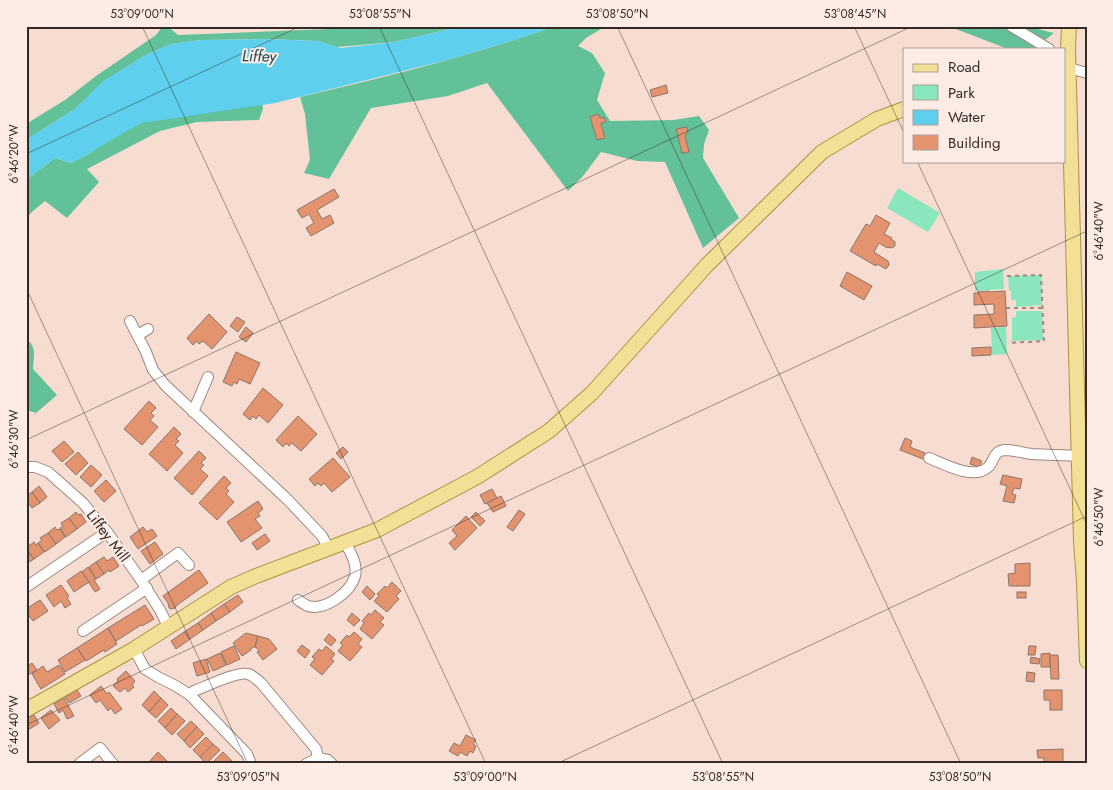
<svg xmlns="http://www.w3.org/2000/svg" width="1113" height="790" font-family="Jost,sans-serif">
  <rect width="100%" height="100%" fill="#f7ddd1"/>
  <g fill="#8ae6bc">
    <path d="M898,188L940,213L928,232L887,208Z"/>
    <path d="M1003,269L1004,289L975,291V272Z"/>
    <path d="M1041,275L1042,305L1016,307V300H1011V291H1009L1008,276Z"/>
    <path d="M1016,311H1042L1043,340L1012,341V318L1016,317Z"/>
    <path d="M1006,327L1007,354L992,355L991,328Z"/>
  </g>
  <g fill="#62c198">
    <path d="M163,26H167L178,35L330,29L353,26H463L394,42L337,47L317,41L266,39L201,40L171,44L146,55L104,81L75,109L26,140V124L65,100L96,76L156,35Z"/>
    <path d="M555,26H606L586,38L578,46L592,53L605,73L597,100L610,121L674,120L699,116L709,130L704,144L703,158L739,218L703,248L665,162L637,161L601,152L583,176L568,191L487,83L448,96L371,108L329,179L304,173L310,160L305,114L300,97C386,77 472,56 555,26Z"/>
    <path d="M948,26H1033L1038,29L1054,33L1035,48L1008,49Z"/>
    <path d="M261,96L263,109L259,120L197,122L160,131L87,169L99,182L67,218L45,201L33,211L26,218V180L55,158L71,163L92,152L116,123Z"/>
    <path d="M26,338C37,348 34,355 33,369L57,395L36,413L26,410Z"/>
  </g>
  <path fill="#5ecfec" d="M463,26H555L521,38L451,59L275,103L142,123C117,135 96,151 71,163L55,158L26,180V140L75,109L103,81L146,55L171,44L201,40L266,39L317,41L341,48L394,42Z"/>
  <g fill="#e3936d" stroke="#8c756a">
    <path d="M666,85L668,93L652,97L650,90Z"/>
    <path d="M598,114L600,118L604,117L606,122L601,123L605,138L597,140L590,117Z"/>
    <path d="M687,127L688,133L685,135L689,152L682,153L676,129Z"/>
    <path d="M334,189L339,197L317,210L322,219L330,215L334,223L311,236L306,228L314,223L309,214L302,218L297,210Z"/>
    <path d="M876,215L890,223L884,234L892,238L891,239L895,242V246L891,248L887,247V248L879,243L874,252L888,261L889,265L886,269L877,264L876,266L850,251L866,224L870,226Z"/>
    <path d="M847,272L872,286L864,300L840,286Z"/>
    <path d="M989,291V292L1005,291L1007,326L974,328V315L994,314V304L974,305V293H978V292Z"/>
    <path d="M209,314L227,332L212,349L203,341L199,344L197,341L193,345L187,338Z"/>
    <path d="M237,317L245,322L238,332L230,326Z"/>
    <path d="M246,327L253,333L246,342L239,337Z"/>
    <path d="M991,347V355L972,356V348Z"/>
    <path d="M236,352L260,363L250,384L239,379L237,384L234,382L232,386L223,382Z"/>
    <path d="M263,388L283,405L268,423L259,415L256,419L253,416L250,420L243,414Z"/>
    <path d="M149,401L156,408L151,413L154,416L150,420L158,427L142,445L124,429Z"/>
    <path d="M298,416L317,434L301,451L292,443L289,446L286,443L283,447L276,440Z"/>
    <path d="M174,427L181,434L176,439L179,441L175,445L183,453L167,471L149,454Z"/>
    <path d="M905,438L912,441L910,447L925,453L923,459L900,450Z"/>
    <path d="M64,441L74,452L62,462L52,451Z"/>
    <path d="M343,447L348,452L341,459L336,453Z"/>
    <path d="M199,451L206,458L201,463L204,465L200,469L208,476L192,495L174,478Z"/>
    <path d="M78,452L88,463L76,475L65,464Z"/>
    <path d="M972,457L982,461L979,467L970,464Z"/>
    <path d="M333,458L350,477L332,492L324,483L321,486L318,483L315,486L309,479Z"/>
    <path d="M91,465L102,475L91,487L80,477Z"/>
    <path d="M1003,475L1022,479L1020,489L1014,488L1012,494L1016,495L1014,503L1003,501L1007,486L1000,484Z"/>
    <path d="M224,476L231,483L226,488L229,491L226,494L234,502L217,520L199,503Z"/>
    <path d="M106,480L116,491L104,502L94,491Z"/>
    <path d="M39,486L47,497L40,503L32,492Z"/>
    <path d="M492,489L497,498L485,504L480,495Z"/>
    <path d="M32,492L40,503L32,508L26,500V496Z"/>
    <path d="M501,496L506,506L493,512L487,503Z"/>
    <path d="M258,501L263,509L258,513L260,516L255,519L262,528L241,542L227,522Z"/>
    <path d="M519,510L525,514L513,531L507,527Z"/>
    <path d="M76,512L78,515L81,514L86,522L77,529L69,518Z"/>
    <path d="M476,512L485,521L480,526L471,517Z"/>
    <path d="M466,516L477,528L455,550L449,543L457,536L452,530Z"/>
    <path d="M69,518L77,529L66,537L60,528L63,526L61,523Z"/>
    <path d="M55,527L57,530L60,529L65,537L56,544L48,533Z"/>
    <path d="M143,527L147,532L152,529L157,536L138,549L130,537Z"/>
    <path d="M48,533L56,544L45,552L38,543L42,540L40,538Z"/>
    <path d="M265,534L270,541L257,550L252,543Z"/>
    <path d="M34,542L36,545L38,543L44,552L34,559L26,548Z"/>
    <path d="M155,542L163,554L150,564L141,551Z"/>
    <path d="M26,548L34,559L26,564Z"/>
    <path d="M104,557L107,561L113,557L119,566L110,572L109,570L104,574L96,562Z"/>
    <path d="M96,562L104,574L96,579L89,567Z"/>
    <path d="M1030,563V586H1009L1008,574L1015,573V564Z"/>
    <path d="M88,567L96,579L94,580L100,589L95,592L82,572Z"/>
    <path d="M199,570L208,583L177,605L175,608L171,609L169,608L168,603L163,596Z"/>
    <path d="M81,571L89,582L74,592L67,581Z"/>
    <path d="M392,582L401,591L396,596L399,599L387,612L374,601L379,596L377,594L385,586L387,588Z"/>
    <path d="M61,585L69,596L67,598L71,604L65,608L61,601L54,607L46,595Z"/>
    <path d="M367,586L375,594L370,600L362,592Z"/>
    <rect x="1017" y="592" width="9" height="6"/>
    <path d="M238,595L243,602L230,612L224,604Z"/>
    <path d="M40,600L48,611L33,621L26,612V609Z"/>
    <path d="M224,604L230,612L216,621L211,613Z"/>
    <path d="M145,605L154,619L142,626L141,625L116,641L108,628Z"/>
    <path d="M375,610L384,618L380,622L384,625L372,639L360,629L364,623L362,621L369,613L371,615Z"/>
    <path d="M211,613L216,621L203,630L198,623Z"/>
    <path d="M352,613L360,620L354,626L347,620Z"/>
    <path d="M198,623L203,630L190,639L184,632Z"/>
    <path d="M108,628L117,644L105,652L104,650L86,661L77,648Z"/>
    <path d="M184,632L190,639L176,649L171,641Z"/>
    <path d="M354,632L362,639L358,644L362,647L350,661L338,651L343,645L340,643L347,635L349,637Z"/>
    <path d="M246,633L258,636L255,647H253L251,649V650L242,656L233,643Z"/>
    <path d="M329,634L336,640L331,646L324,640Z"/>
    <path d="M258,636L269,639L277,649L263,660L257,652L259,651L257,648L255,647Z"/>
    <path d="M302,645L310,651L305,658L297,651Z"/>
    <path d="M234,646L240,659L227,665L221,652Z"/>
    <path d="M326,646L335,654L331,659L334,661L322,675L310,665L315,659L312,657L319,649L322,651Z"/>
    <path d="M1029,646H1036L1035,655H1028Z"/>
    <path d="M77,648L85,660L65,672L58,660Z"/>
    <path d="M220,653L226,665L213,671L207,659Z"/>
    <path d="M1050,653V667H1041V654Z"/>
    <path d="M1050,655H1058L1059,679H1051Z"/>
    <path d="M1031,657L1040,659L1039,664L1030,663Z"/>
    <path d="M206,659L210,672L197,676L193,663Z"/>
    <path d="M32,663L37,670L26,676V667Z"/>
    <path d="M59,665L65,674L41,689L32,674L43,666L47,672Z"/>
    <path d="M126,671L135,681L132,685L134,687L128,692L125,688L120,692L113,686L118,681L117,679Z"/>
    <path d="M1027,672L1035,673L1034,682L1026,681Z"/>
    <path d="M101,686L107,694L109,692L122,709L115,714L111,708L108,711L100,700L96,703L90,695Z"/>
    <path d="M77,690L81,696L69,703L65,697Z"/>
    <path d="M1044,690H1062V710H1050V700H1044Z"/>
    <path d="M154,691L161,698L149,712L142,705Z"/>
    <path d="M64,698L74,716L67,719L63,710L59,713L54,704Z"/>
    <path d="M161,698L168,705L156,718L149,712Z"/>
    <path d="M171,708L177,714L165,728L158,721Z"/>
    <path d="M51,710L60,720L49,729L41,718Z"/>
    <path d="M177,714L185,721L172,735L165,728Z"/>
    <path d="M34,715L39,723L28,730L26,727V719Z"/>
    <path d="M191,721L197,727L184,741L177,734Z"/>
    <path d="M197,727L204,734L190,748L184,741Z"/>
    <path d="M466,735L476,740L473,744L476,746L473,753L470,751L467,756L460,752L458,756L449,751L454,743L460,746Z"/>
    <path d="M206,737L213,744L200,757L193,750Z"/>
    <path d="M213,744L220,750L206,764L200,757Z"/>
    <path d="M1063,749V762L1044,763V758H1038L1037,750Z"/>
    <path d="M158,752L170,764H147Z"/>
    <path d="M223,752L235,764H216L214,761Z"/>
  </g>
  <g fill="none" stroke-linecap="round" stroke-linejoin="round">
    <defs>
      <g id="minor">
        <path d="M1011,26L1049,49"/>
        <path d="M1069,68L1087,73"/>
        <path d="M130,321L146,352L153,370L165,385L288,500L322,536L329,549"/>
        <path d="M138,335L148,329"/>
        <path d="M193,412L208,377"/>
        <path d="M929,458C944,464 973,480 987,468C995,462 992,451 1005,450C1014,450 1023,453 1032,454C1048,455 1063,455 1079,456"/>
        <path d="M26,467H35L48,472L83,503L107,532L141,580L160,610L169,628"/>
        <path d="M141,580L178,553L189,565"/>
        <path d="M26,587L107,532"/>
        <path d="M298,600C301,602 305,605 308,606C325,611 351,592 355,576C358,564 350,552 345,542"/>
        <path d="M83,631L147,588"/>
        <path d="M134,649L145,669L158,677L176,686L190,695L247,754L251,764"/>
        <path d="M190,695L194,691C205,687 237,671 248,674C253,675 257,680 261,683L316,749L318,758L306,764"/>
        <path d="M318,758L328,760L332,764"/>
        <path d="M79,764L100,748L113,764"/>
      </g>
      <g id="major">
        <path d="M1069,26L1068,49L1081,541L1084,582L1087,661"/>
        <path d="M26,710L134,649L231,587L256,576L377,530L477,477L549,431L592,393L707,265L822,152L877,119L904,109"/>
      </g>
    </defs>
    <use href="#minor" stroke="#9f877c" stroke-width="12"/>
    <use href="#major" stroke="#ab9342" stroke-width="16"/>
    <g stroke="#9c8a81" stroke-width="2" stroke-dasharray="4 4" stroke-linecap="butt">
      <path d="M1007,276L1041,275L1044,341L1008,343"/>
      <path d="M1006,308H1043"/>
    </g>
    <use href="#minor" stroke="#fff" stroke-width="10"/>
    <use href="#major" stroke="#f3e097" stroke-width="14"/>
  </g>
  <path fill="none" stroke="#332a25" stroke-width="1" stroke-opacity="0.45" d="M142,26L486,764M379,26L723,764M617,26L961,764M854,26L904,133M26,154L301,26M917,161L1087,525M26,288L248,764M26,440L913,26M26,725L1087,231M556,764L1087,516"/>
  <g text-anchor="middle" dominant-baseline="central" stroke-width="4" stroke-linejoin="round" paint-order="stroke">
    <g font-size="15" fill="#332a25" stroke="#fcece5">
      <text transform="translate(108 536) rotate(53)">Liffey Mill</text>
    </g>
    <g font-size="16" font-style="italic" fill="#174955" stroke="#fcece5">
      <text transform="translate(259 56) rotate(1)">Liffey</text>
    </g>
  </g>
  <rect width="1113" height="790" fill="none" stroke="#fcece5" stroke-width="55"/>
  <rect x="903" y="48" width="162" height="115" fill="#fcece5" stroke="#ac9e98"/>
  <rect x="913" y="64" width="25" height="8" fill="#f3e097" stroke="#ac9e98"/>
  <text x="948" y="72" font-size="15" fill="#332a25">Road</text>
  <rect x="913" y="85" width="25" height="15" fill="#8ae6bc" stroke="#ac9e98"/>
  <text x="948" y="98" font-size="15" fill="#332a25">Park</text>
  <rect x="913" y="110" width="25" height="15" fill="#5ecfec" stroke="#ac9e98"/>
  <text x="948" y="122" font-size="15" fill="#332a25">Water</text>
  <rect x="913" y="135" width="25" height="15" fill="#e3936d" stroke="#ac9e98"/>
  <text x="948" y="148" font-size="15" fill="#332a25">Building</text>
  <rect x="28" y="28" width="1058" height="734" fill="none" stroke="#332a25" stroke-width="2"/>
  <g font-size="12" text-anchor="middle" fill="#332a25">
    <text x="142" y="18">53°09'00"N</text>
    <text x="380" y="18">53°08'55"N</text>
    <text x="617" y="18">53°08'50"N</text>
    <text x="855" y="18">53°08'45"N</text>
    <text transform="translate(14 154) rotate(-90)" y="4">6°46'20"W</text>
    <text transform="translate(1099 231) rotate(-90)" y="4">6°46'40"W</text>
    <text transform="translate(14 439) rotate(-90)" y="4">6°46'30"W</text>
    <text transform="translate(1099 517) rotate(-90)" y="4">6°46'50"W</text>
    <text transform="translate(14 725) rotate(-90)" y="4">6°46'40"W</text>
    <text x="248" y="781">53°09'05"N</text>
    <text x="485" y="781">53°09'00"N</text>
    <text x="723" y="781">53°08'55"N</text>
    <text x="960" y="781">53°08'50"N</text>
  </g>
</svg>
